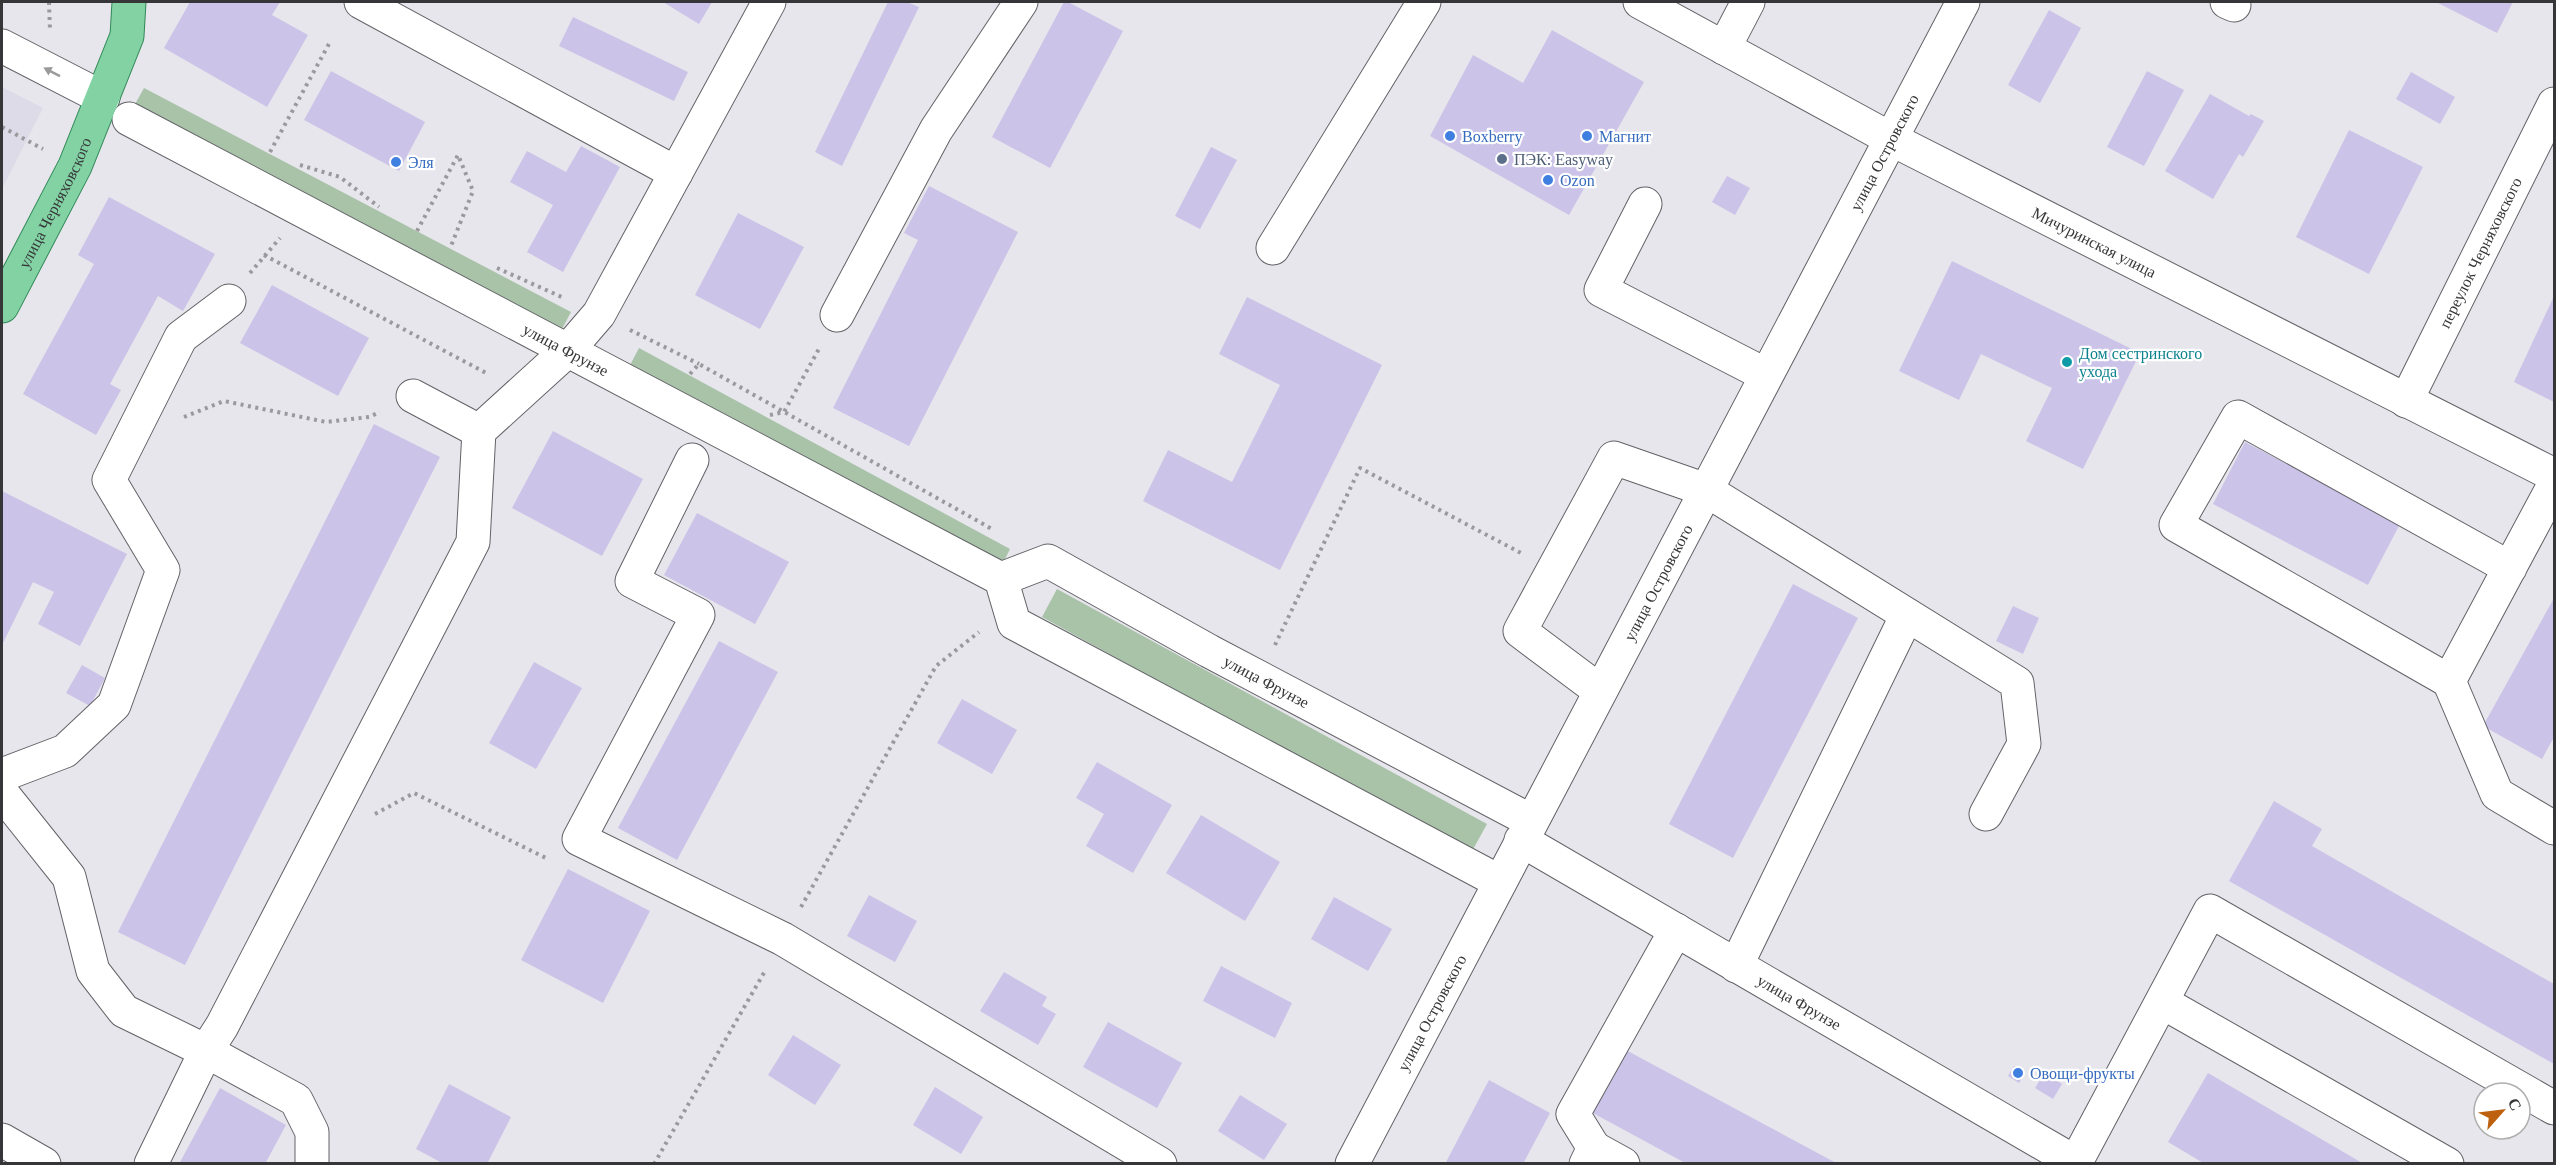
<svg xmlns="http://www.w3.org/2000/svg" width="2556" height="1165" font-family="'Times New Roman',serif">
  <rect width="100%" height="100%" fill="#e7e6ec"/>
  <path fill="#dddbe8" d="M2,87L43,108L2,189Z"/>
  <g fill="#a9c3a9">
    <path d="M144,88L571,312L561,331L134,106Z"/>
    <path d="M639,348L1010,549L1000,569L629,367Z"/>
    <path d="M1057,589L1487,824L1471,853L1042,617Z"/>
  </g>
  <g fill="#ccc3e8">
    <path d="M190,2H280L272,15L308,35L267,107L164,48Z"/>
    <path d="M663,2H712L699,24Z"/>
    <path d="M888,2H907L919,7L842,166L815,152Z"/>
    <path d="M1064,2H1068L1123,31L1050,168L992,137Z"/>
    <path d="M2436,2H2513L2497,33Z"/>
    <path d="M2049,10L2081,28L2040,103L2008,85Z"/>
    <path d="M573,17L688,72L674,101L559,46Z"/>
    <path d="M1552,30L1644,82L1569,215L1430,136L1473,55L1523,83Z"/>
    <path d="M331,71L425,122L399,171L304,120Z"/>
    <path d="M2147,71L2184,90L2144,166L2107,147Z"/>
    <path d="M2411,72L2455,97L2440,124L2396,99Z"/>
    <path d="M2210,94L2249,116L2251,114L2264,121L2243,157L2239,154L2213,199L2165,171Z"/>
    <path d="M2349,130L2423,167L2369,274L2296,237Z"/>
    <path d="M581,146L620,167L563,272L527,252L553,205L510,182L527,151L566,172Z"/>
    <path d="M1211,147L1237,160L1200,229L1175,216Z"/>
    <path d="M1727,176L1750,188L1735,215L1712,202Z"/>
    <path d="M929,186L1018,232L909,446L833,408L918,240L904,233Z"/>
    <path d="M109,197L215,254L183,311L158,296L110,384L121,390L96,435L23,394L94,264L78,255Z"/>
    <path d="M738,213L804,247L760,329L695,295Z"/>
    <path d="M1952,261L2140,353L2083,469L2026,441L2052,388L1981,354L1959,400L1899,371Z"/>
    <path d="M272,285L369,338L338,396L240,343Z"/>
    <path d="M2554,296V402L2514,382Z"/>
    <path d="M1247,297L1382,365L1280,570L1143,501L1168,450L1232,482L1280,385L1219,354Z"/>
    <path d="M374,424L440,457L185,965L118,932Z"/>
    <path d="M553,431L643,479L602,556L512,508Z"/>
    <path d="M2245,442L2400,524L2368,585L2213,504Z"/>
    <path d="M2,491L127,554L80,646L38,624L54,592L33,582L2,645Z"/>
    <path d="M697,513L789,562L755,624L664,575Z"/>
    <path d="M1793,584L1858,618L1733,858L1669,824Z"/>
    <path d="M2554,598V737L2542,759L2483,726Z"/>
    <path d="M2013,606L2039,618L2023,654L1996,641Z"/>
    <path d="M719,641L778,672L677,860L618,828Z"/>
    <path d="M534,662L582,688L536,769L489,743Z"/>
    <path d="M82,665L105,678L90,706L66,693Z"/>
    <path d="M962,699L1017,730L992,774L937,743Z"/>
    <path d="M1097,762L1172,805L1133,873L1086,846L1104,814L1076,798Z"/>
    <path d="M2274,801L2322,829L2312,846L2554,984V1064L2229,881Z"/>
    <path d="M1201,815L1280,862L1245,921L1166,873Z"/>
    <path d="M568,869L650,911L603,1003L521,960Z"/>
    <path d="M869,895L917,921L895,962L847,936Z"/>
    <path d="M1334,897L1392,929L1368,971L1311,939Z"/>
    <path d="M1221,966L1292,1003L1275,1038L1203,1001Z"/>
    <path d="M1004,972L1047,997L1042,1006L1056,1014L1038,1045L980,1011Z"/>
    <path d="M1108,1022L1182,1063L1157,1108L1083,1067Z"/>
    <path d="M793,1035L841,1065L815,1105L768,1075Z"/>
    <path d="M1624,1049L1838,1164H1687L1591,1112Z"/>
    <path d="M2014,1066L2025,1073L2019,1083L2008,1076Z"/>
    <path d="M2045,1072L2062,1084L2053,1099L2035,1088Z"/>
    <path d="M2208,1073L2364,1164H2205L2168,1142Z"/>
    <path d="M1489,1080L1550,1113L1523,1164H1445Z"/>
    <path d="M449,1084L511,1117L487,1164H444L416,1149Z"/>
    <path d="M935,1087L983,1117L961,1154L913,1125Z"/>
    <path d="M220,1088L286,1125L265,1164H179Z"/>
    <path d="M1240,1095L1287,1124L1264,1160L1218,1131Z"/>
  </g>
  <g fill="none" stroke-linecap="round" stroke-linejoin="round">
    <defs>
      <g id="minor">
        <path d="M361,2L676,173"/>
        <path id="s1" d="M1640,2L1891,139L2554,475"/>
        <path d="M2227,2L2234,5"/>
        <path d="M2,46L103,98"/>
        <path d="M1724,48L1748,2"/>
        <path id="s2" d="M129,119L1001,579L1014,623L1500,882"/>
        <path d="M1645,204L1601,290L1766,375"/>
        <path d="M1273,248L1424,2"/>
        <path d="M837,315L936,130L1021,2"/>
        <path d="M413,396L479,431"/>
        <path id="s3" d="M2406,401L2554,104"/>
        <path d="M692,460L632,581L698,615L579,839L783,939L1160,1164"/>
        <path d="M2510,568L2238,417L2176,525L2449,681L2554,485"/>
        <path id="s4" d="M1001,579L1048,561L1209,651L1531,821"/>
        <path d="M2449,681L2497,794L2554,828"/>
        <path d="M1600,691L1520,631L1614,458L1706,490L2017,683L2024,744L1986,814"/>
        <path d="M2,775L65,751L114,705L163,570L109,480L181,337L229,301"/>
        <path d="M2,793L69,877L93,971L124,1011L206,1051L222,1026L473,542L479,431L568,350L599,314L769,2"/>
        <path id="s5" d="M1521,840L2078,1164"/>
        <path d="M1736,966L1907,615"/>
        <path d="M2162,1002L2447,1164"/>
        <path d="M2,1140L44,1164"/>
        <path d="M1594,1148L1623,1164"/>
        <path d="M2076,1162L2210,911L2554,1108"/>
        <path d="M151,1164L206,1051L296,1100L312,1132V1164"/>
        <path id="s6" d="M1352,1164L1963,2"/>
        <path d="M1586,1164L1594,1148L1573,1114L1676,930"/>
      </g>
      <g id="major">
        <path id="s7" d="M2,306L75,166L127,36L129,2"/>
      </g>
    </defs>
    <use href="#minor" stroke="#636267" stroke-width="35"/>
    <use href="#major" stroke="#318857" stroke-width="35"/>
    <g stroke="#9a999e" stroke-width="4" stroke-dasharray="3 4.5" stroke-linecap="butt">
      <path d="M49,2L50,31"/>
      <path d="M2,127L43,149"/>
      <path d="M270,152L330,42"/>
      <path d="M300,165L340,177L379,207"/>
      <path d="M417,231L458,155L473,191L451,246"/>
      <path d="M264,255L488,374"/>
      <path d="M497,268L564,298"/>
      <path d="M250,273L280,238"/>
      <path d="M630,330L699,364"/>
      <path d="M690,374L699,364L992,529"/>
      <path d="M770,415L784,412L820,347"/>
      <path d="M184,417L224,401L326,422L369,417L380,412"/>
      <path d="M1275,645L1360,468L1521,553"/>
      <path d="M375,814L414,793L548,859"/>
      <path d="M801,907L936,666L979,632"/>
      <path d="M654,1164L765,971"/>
    </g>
    <use href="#minor" stroke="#fff" stroke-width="33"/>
    <use href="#major" stroke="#82d2a4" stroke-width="33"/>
  </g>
  <defs><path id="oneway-solid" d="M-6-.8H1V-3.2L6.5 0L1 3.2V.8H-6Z" transform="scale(1.5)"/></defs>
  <use fill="#9a9a9c" href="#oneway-solid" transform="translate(52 72) rotate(-153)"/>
  <g fill="#3f7fe0" stroke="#fff" stroke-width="2">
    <circle cx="1450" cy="136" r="6"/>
    <circle cx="1587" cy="136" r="6"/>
    <circle cx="396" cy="162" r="6"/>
    <circle cx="1548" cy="180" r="6"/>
    <circle cx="2018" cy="1073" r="6"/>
  </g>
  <circle fill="#5c6f8a" stroke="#fff" stroke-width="2" cx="1502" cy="159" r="6"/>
  <circle fill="#0f9aa8" stroke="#fff" stroke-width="2" cx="2067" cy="362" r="6"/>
  <g text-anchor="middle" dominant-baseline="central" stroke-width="4.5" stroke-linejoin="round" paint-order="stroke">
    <g font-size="16" fill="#366cbe" stroke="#fff" text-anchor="start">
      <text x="1462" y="136">Boxberry</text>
      <text x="1599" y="136">Магнит</text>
      <text x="408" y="162">Эля</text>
      <text x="1560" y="180">Ozon</text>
      <text x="2030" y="1073">Овощи-фрукты</text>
    </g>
    <g font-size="16" fill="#363638" stroke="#fff">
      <text stroke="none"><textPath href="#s6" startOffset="1143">улица Островского</textPath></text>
      <text stroke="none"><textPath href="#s7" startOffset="116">улица Черняховского</textPath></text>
      <text stroke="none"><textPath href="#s1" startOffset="514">Мичуринская улица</textPath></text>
      <text stroke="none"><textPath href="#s3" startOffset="166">переулок Черняховского</textPath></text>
      <text stroke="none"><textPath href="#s2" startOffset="494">улица Фрунзе</textPath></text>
      <text stroke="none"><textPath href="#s6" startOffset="657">улица Островского</textPath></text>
      <text stroke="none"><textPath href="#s4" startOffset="300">улица Фрунзе</textPath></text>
      <text stroke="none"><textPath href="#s5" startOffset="322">улица Фрунзе</textPath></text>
      <text stroke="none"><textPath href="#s6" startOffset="171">улица Островского</textPath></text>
    </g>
    <g font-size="16" fill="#4e5e75" stroke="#fff" text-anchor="start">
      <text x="1514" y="159">ПЭК: Easyway</text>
    </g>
    <g font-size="16" fill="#0d838f" stroke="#fff" text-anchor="start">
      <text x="2079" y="353">Дом сестринского<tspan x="2079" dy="18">ухода</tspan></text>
    </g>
  </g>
  <rect width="2556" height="1165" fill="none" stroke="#363638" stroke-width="6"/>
  <g transform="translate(2502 1111) rotate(62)"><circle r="28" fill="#ffffff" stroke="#afafaf" stroke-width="1.5"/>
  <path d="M0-4.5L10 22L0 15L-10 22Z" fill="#bd610f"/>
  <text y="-9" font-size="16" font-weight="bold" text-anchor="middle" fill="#363638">С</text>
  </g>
</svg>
